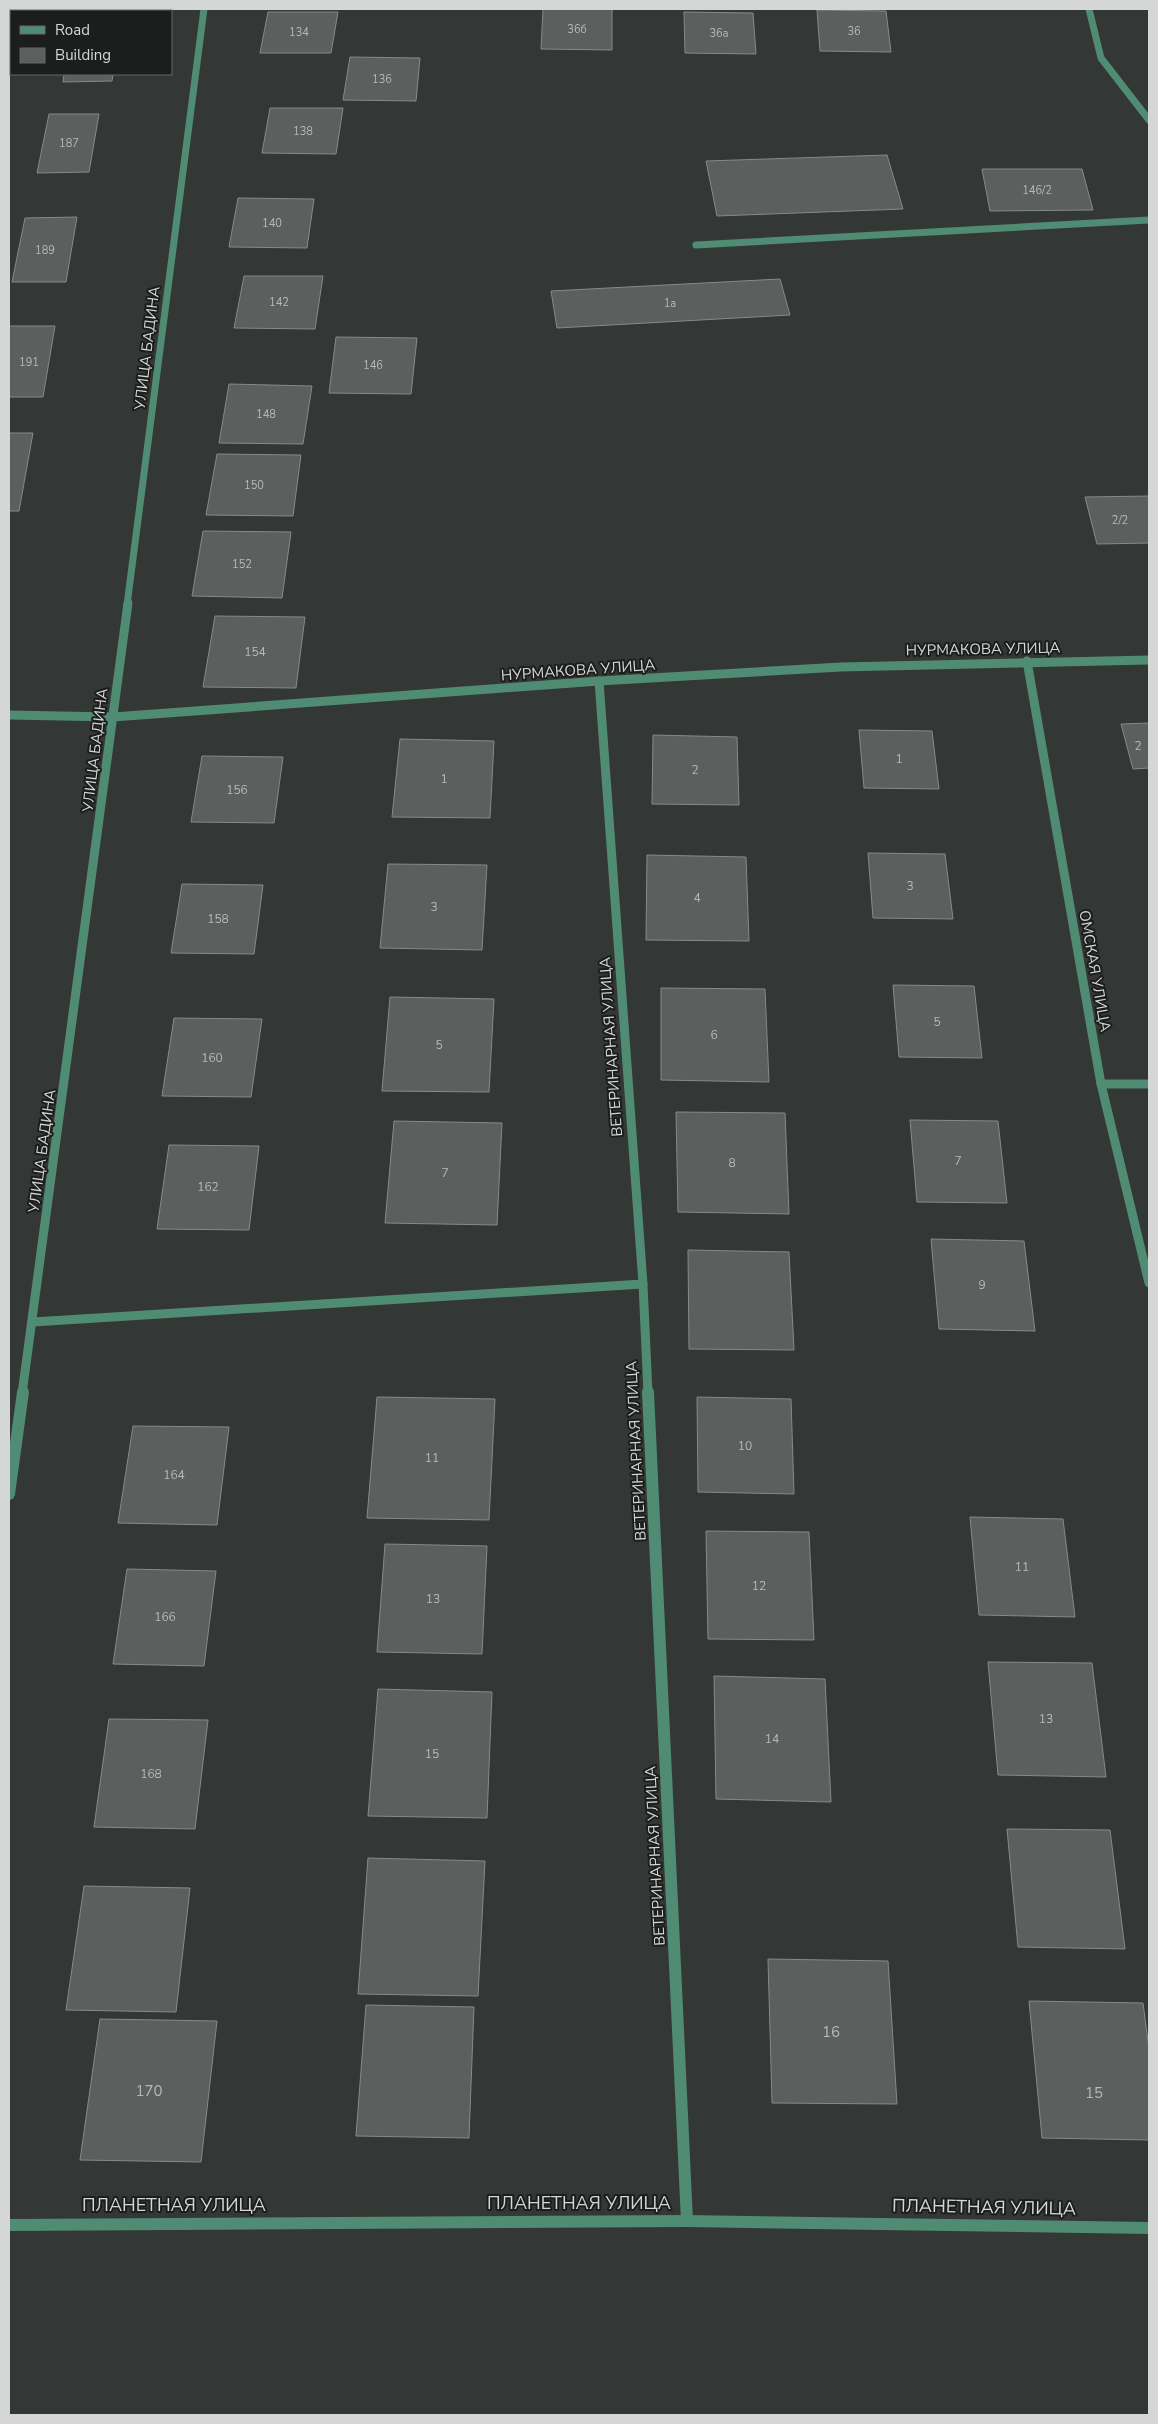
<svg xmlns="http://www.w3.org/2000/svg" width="1158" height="2424" font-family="'Nunito Sans',sans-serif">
  <rect width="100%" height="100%" fill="#333735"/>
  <g fill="#5b5f5d" stroke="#868b89">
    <path d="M543,9H612V50L541,49Z"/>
    <path d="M817,10L886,11L891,52L820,51Z"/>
    <path d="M268,12H338L331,53H260Z"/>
    <path d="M684,12L753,13L756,54L685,53Z"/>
    <path d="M350,57L420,58L416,101L343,100Z"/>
    <path d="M64,74H113L112,81L63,82Z"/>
    <path d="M270,108H343L336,154L262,153Z"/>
    <path d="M49,114H99L89,172L37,173Z"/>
    <path d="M887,155L903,209L717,216L706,161Z"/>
    <path d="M982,169H1082L1093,210L990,211Z"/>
    <path d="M238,198L314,199L307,248L229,247Z"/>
    <path d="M77,217L66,282H12L25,218Z"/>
    <path d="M244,276H323L315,329L234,328Z"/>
    <path d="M780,279L790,315L557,328L551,291Z"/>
    <path d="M9,326H55L43,397H9Z"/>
    <path d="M336,337L417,338L411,394L329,393Z"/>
    <path d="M229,384L312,386L303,444L219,443Z"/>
    <path d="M9,433H33L19,511H9Z"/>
    <path d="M217,454L301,455L293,516L206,515Z"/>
    <path d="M1149,496V543L1097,544L1085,497Z"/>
    <path d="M203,531L291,532L282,598L192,596Z"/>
    <path d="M215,616L305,617L296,688L203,687Z"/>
    <path d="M1149,723V768L1133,769L1121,724Z"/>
    <path d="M859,730L932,731L939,789L864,788Z"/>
    <path d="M653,735L737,737L739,805L652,804Z"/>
    <path d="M400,739L494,741L490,818L392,817Z"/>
    <path d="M202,756L283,757L274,823L191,822Z"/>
    <path d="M868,853L945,854L953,919L873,918Z"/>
    <path d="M647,855L746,857L749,941L646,940Z"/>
    <path d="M388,864L487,865L482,950L380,948Z"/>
    <path d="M182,884L263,885L254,954L171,953Z"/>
    <path d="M893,985L974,986L982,1058L899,1057Z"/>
    <path d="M661,988L765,989L769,1082L661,1080Z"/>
    <path d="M390,997L494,999L489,1092L382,1091Z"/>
    <path d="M174,1018L262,1019L251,1097L162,1096Z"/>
    <path d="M676,1112L785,1113L789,1214L678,1212Z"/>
    <path d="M910,1120L998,1121L1007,1203L917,1202Z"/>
    <path d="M394,1121L502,1123L497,1225L385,1223Z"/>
    <path d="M169,1145L259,1146L249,1230L157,1229Z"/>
    <path d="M931,1239L1024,1241L1035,1331L939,1329Z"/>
    <path d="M688,1250L789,1252L794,1350L689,1349Z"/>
    <path d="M377,1397L495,1399L489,1520L367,1518Z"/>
    <path d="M697,1397L791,1399L794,1494L698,1492Z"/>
    <path d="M133,1426L229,1427L217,1525L118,1523Z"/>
    <path d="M970,1517L1063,1519L1075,1617L979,1615Z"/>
    <path d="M706,1531L809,1532L814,1640L708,1639Z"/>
    <path d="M385,1544L487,1546L482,1654L377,1652Z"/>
    <path d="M127,1569L216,1571L204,1666L113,1664Z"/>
    <path d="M988,1662L1092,1663L1106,1777L998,1775Z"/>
    <path d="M714,1676L825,1679L831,1802L716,1799Z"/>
    <path d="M378,1689L492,1692L487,1818L368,1816Z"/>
    <path d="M109,1719L208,1720L195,1829L94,1827Z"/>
    <path d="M1007,1829L1110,1830L1125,1949L1018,1947Z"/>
    <path d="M368,1858L485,1861L478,1996L358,1994Z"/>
    <path d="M84,1886L190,1888L176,2012L66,2010Z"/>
    <path d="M768,1959L888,1961L897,2104L772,2103Z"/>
    <path d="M1029,2001L1143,2003L1149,2049V2140L1042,2138Z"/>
    <path d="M366,2005L474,2007L469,2138L356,2136Z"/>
    <path d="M100,2019L217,2021L201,2162L80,2160Z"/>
  </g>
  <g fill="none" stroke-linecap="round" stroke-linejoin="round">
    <g stroke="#508b73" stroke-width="7">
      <path d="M1089,9L1101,58L1149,120"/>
      <path d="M696,245L1149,220"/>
    </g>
    <path stroke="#508b73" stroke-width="7" d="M127,605L204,9"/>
    <g stroke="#508b73" stroke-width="9">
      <path d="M1027,661L1101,1084L1149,1283"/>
      <path d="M599,681L643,1284L648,1394"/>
      <path d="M9,715L113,717L599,681L841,667L1149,660"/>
      <path d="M1101,1084H1149"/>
      <path d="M33,1322L643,1284"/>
      <path d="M22,1394L128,603"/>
    </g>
    <g stroke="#508b73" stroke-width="12">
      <path d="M648,1392L687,2221"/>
      <path d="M9,1494L23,1392"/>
      <path d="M9,2225L687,2221L1149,2228"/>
    </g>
  </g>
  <g text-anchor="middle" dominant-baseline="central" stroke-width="4" stroke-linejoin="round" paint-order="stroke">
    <g font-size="11" fill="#b6b9b8">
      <text x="577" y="29">36б</text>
      <text x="854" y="31">36</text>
      <text x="299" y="32">134</text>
      <text x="719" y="33">36а</text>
      <text x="382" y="79">136</text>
      <text x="303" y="131">138</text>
      <text x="69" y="143">187</text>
      <text x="1037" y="190">146/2</text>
      <text x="272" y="223">140</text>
      <text x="45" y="250">189</text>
      <text x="279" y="302">142</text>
      <text x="670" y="303">1а</text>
      <text x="29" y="362">191</text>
      <text x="373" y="365">146</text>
      <text x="266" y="414">148</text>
      <text x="254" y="485">150</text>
      <text x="1120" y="520">2/2</text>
      <text x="242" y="564">152</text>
    </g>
    <g font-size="12" fill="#b6b9b8">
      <text x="255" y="652">154</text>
      <text x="1138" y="746">2</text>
      <text x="899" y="759">1</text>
      <text x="695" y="770">2</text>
      <text x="444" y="779">1</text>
      <text x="237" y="790">156</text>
      <text x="910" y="886">3</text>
      <text x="697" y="898">4</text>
      <text x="434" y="907">3</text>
      <text x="218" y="919">158</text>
      <text x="937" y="1022">5</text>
      <text x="714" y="1035">6</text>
      <text x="439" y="1045">5</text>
      <text x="212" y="1058">160</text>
      <text x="958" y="1161">7</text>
      <text x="732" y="1163">8</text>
      <text x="445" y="1173">7</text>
      <text x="208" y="1187">162</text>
      <text x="982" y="1285">9</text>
      <text x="745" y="1446">10</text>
      <text x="432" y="1458">11</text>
      <text x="174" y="1475">164</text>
      <text x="1022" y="1567">11</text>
      <text x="759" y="1586">12</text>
      <text x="433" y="1599">13</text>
      <text x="165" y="1617">166</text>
      <text x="1046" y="1719">13</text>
      <text x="772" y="1739">14</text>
      <text x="432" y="1754">15</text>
      <text x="151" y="1774">168</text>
    </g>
    <g font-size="15" fill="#d5d7d6" stroke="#1c1d1d">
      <text transform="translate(147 348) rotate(-83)">УЛИЦА БАДИНА</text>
      <text transform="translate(983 649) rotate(-1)">НУРМАКОВА УЛИЦА</text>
      <text transform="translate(578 670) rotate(-4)">НУРМАКОВА УЛИЦА</text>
      <text transform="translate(95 750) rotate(-83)">УЛИЦА БАДИНА</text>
      <text transform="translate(1095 971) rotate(80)">ОМСКАЯ УЛИЦА</text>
      <text transform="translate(611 1047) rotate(-94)">ВЕТЕРИНАРНАЯ УЛИЦА</text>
      <text transform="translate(42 1151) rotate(-82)">УЛИЦА БАДИНА</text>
      <text transform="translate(636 1451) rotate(-93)">ВЕТЕРИНАРНАЯ УЛИЦА</text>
      <text transform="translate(655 1856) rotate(-93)">ВЕТЕРИНАРНАЯ УЛИЦА</text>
    </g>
    <g font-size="15" fill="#b6b9b8">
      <text x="831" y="2032">16</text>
      <text x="149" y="2091">170</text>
      <text x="1094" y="2093">15</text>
    </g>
    <g font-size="18" fill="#d5d7d6" stroke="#1c1d1d">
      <text x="579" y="2203">ПЛАНЕТНАЯ УЛИЦА</text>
      <text x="174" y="2205">ПЛАНЕТНАЯ УЛИЦА</text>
      <text transform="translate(984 2207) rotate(1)">ПЛАНЕТНАЯ УЛИЦА</text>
    </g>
  </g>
  <rect width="1158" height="2424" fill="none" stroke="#d5d7d6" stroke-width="20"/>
  <rect x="10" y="10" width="162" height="65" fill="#1c1d1d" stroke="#666767"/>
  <rect x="20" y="26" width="25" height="8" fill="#508b73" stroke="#666767"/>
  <text x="55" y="35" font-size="15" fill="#d5d7d6">Road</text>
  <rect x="20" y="48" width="25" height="15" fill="#5b5f5d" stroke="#666767"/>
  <text x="55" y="60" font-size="15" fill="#d5d7d6">Building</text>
</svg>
